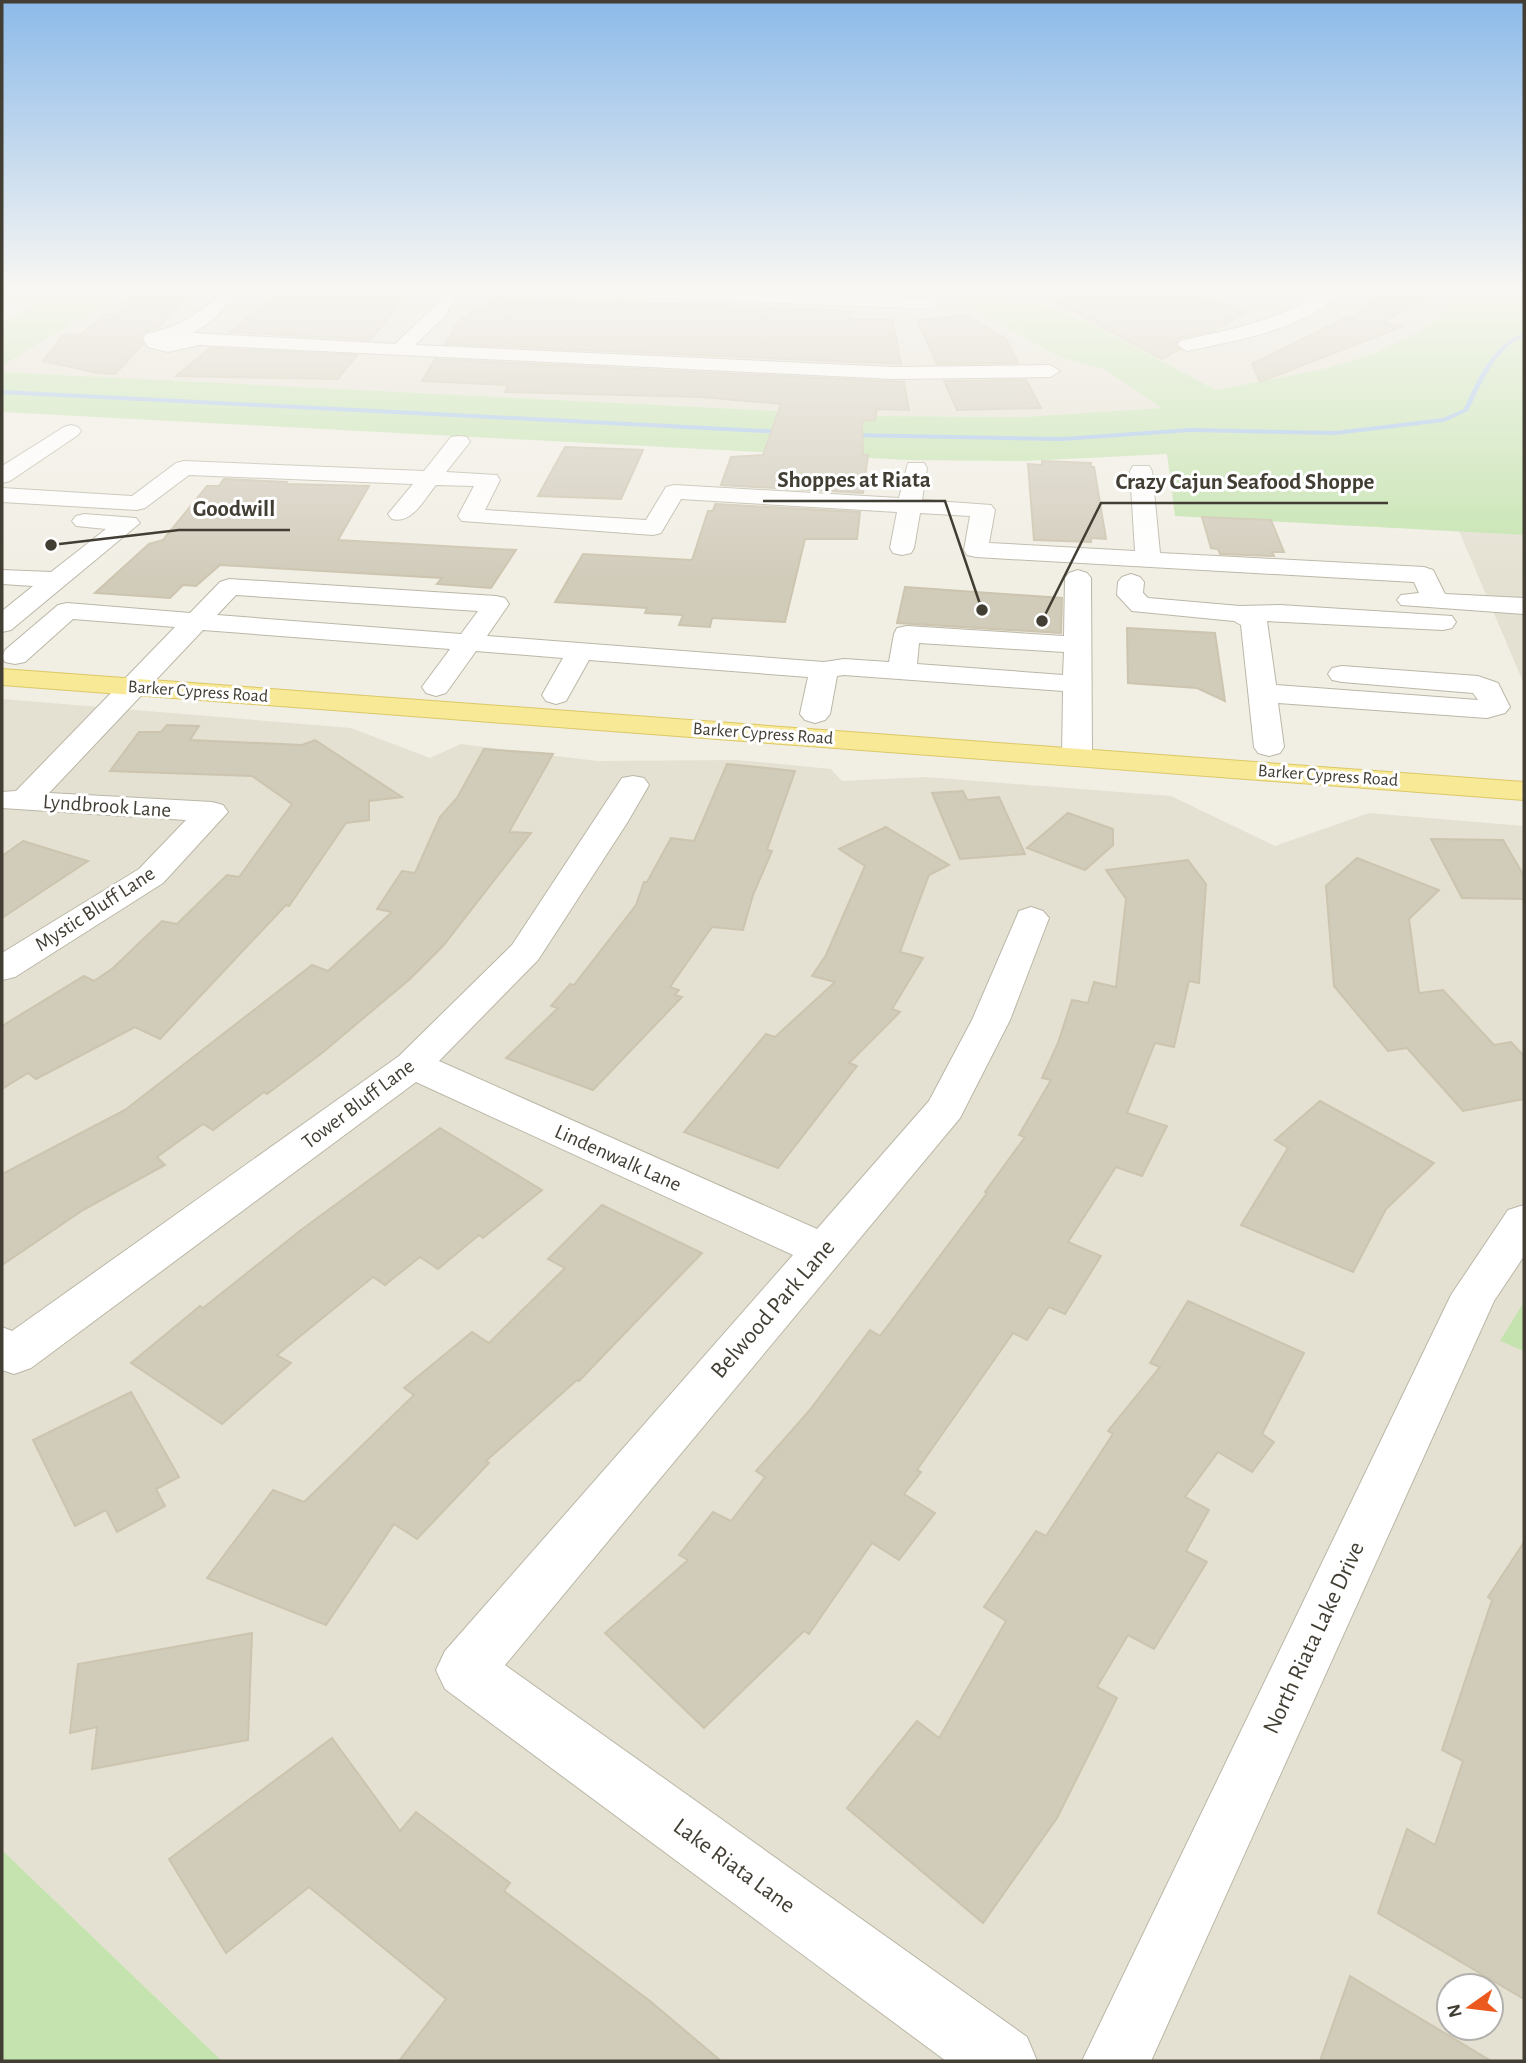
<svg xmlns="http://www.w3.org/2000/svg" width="1526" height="2063" font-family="'Alegreya Sans',sans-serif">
  <rect width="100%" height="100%" fill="#f1eee4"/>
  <g fill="#e4e1d2" fill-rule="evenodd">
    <path d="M118,291H929L954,294L973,304L974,310L1058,356L1106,370L1163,408L1023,417L876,416L2,372V366L89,313Z"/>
    <path d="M977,291H1457L1433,323L1407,338L1373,354L1324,369L1216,390L1084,320L1039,303L1013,304Z"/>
    <path d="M1459,531L1524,535V684Z"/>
    <path d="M2,699L351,728L430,758L461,744L597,761L738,760L831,769L842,781L926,777L1171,796L1275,846L1369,813L1524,826V2061H222L2,1850ZM1449,1986H1491V2028H1449Z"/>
  </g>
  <g fill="#c4e3ae">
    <path d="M2,291H118L89,313L2,366V322L31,306L16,304L21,300L2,299Z"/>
    <path d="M929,291H977L1013,304L1039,303L1084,320L1216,390L1324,369L1373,354L1407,338L1433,323L1457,291H1524V535L1175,516L1167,454L1026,461L908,460L2,412V372L876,416L1023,417L1162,408L1106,370L1058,356L974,310L973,304L954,294Z"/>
    <path d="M1524,1302V1351L1500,1341Z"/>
    <path d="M2,1850L222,2061H2Z"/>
  </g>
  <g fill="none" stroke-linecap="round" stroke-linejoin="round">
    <g fill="#a3c4eb" fill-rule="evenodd">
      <path d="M1524,333V336C1494,349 1482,384 1468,411L1444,422L1335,435L1190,432L1062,441L850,437L847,435L850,433L1062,437L1190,428L1335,431L1443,418L1464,409C1477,380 1492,345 1524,333Z"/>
      <path d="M2,390L785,430L788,432L785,434L2,394Z"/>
    </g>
  </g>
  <g fill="#d1cbba" stroke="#ccc4ae" stroke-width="2">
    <path d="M135,291H192L157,328L144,332L141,336L143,344L115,374L99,373L43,361L63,335L82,334L105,314H118Z"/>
    <path d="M281,291H411L370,340L230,332Z"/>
    <path d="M1035,291H1181L1248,311L1213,331L1179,338L1175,346L1180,349L1162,359Z"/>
    <path d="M1380,291H1443L1382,322L1403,326L1260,382L1252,364L1349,316L1354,317Z"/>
    <path d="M492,297L851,311L850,319L893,320L901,364L445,344L461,318H467L474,309H484Z"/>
    <path d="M967,315L1006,339L1018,363L937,364L917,320Z"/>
    <path d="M210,348L357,355L338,379L176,376Z"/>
    <path d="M435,359L904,382L909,410L877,409L875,420L862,421L863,455H868L863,493L721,485L731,457L763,455L781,404L701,397L505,392L508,385L422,381Z"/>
    <path d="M1026,380L1041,408L957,410L944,381Z"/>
    <path d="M565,447L643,450L621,499L538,496Z"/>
    <path d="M1042,461L1091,463V467H1094L1106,539L1091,538V542L1034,540L1028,464L1042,465Z"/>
    <path d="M224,479L287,482L286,484L369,486L338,540L516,550L491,588L437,584L442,578L220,565L196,586L183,585L170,598L95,593L149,544L163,540L207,486H219Z"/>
    <path d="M715,504L860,512L857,539H805L785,622L712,618L710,627L679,625L683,615L645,613L647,608L555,602L583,554L692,560L708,511H713Z"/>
    <path d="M1202,517L1271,520L1284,552H1272L1274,556L1220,554L1218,549L1211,548Z"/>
    <path d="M905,587L1062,598L1061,633L897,623Z"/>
    <path d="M1127,628L1215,633L1225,701L1197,688L1128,683Z"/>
    <path d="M167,725L199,726L190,740L302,745L315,740L402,797L369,801V820L346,823L289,906L286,905L160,1039L135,1027L36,1079L28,1073L2,1089V1026L84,976L94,981L113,968L162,921L177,924L227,875L239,877L292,804L252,776L110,771L139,732H161Z"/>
    <path d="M484,749L553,754L509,832L531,833L443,946L410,979L322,1053L267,1094L264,1092L213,1130L203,1124L157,1157L165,1165L83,1210L2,1265V1174L125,1110L312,965L328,971L392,912L377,909L402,871L415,873L440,817L457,798Z"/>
    <path d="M727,764L795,771L767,850L772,851L753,895L743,930L712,927L670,987L679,990L675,995L682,997L593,1090L506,1058L558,1008L551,1006L570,984L574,985L636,905L644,882H647L671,838L694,841Z"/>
    <path d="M963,791L967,800L999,797L1025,854L960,859L932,793Z"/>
    <path d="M1068,813L1113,829V845L1085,870L1027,848Z"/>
    <path d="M886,827L949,865L929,875L900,952L923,958L892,1009L900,1012L849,1063L857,1066L778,1168L684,1132L766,1034L775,1037L835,982L812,976L826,955L865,866L839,849Z"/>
    <path d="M1431,839L1503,840L1524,876V899L1462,898Z"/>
    <path d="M23,841L88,861L2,918V856Z"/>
    <path d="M1357,858L1439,890L1409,919L1419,993L1443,990L1494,1045L1511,1042L1524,1056V1099L1463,1111L1407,1048L1388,1051L1334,986L1326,886Z"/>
    <path d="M1188,860L1206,884L1199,983L1189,981L1174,1047L1155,1043L1127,1113L1167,1126L1142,1176L1116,1167L1068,1242L1101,1256L1065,1314L1049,1307L1027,1340L1013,1333L917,1470L921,1472L904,1494L935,1513L899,1560L872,1543L809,1634L804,1631L704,1728L605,1633L688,1560L679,1555L713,1512L731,1521L765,1477L756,1471L809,1411L870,1330L880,1336L987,1193L985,1192L1025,1137L1019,1135L1051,1080L1042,1078L1058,1043L1072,1000L1088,1003L1094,982L1116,987L1126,899L1106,870Z"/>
    <path d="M1320,1101L1434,1163L1386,1209L1353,1272L1241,1225L1288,1148L1275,1140Z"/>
    <path d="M440,1128L542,1190L483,1238L479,1235L438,1269L420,1257L385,1285L373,1277L277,1355L291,1363L222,1424L131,1363L200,1306L203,1308L301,1230Z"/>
    <path d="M602,1205L702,1253L579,1381L577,1380L486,1461L489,1463L417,1539L394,1524L326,1625L207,1578L273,1490L304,1502L414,1395L404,1388L472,1332L489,1343L565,1268L548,1259Z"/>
    <path d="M1188,1301L1304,1353L1262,1434L1274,1442L1252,1472L1218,1452L1185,1497L1209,1510L1186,1551L1207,1562L1154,1649L1128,1635L1097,1687L1117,1698L1057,1818L983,1923L847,1808L917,1721L939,1738L1006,1621L984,1607L1036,1531L1046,1536L1113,1434L1108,1431L1160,1367L1150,1363Z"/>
    <path d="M131,1392L179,1477L156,1489L165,1506L117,1532L106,1510L75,1526L33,1440Z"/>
    <path d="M1524,1542V1999L1378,1913L1407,1829L1435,1845L1463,1761L1442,1750L1492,1600L1488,1597Z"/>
    <path d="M252,1633L248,1740L92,1769L97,1727L70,1733L78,1664Z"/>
    <path d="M332,1738L400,1831L416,1812L510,1883L504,1891L650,2001L721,2061H399L446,1999L309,1887L226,1953L169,1859Z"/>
    <path d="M1350,1976L1491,2061H1320Z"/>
  </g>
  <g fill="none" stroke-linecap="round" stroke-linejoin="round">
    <defs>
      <g id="minor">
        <path d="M223,291H241L214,319L193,333L395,344L431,310L444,291H460L444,317L415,345L894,367L1050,365L1060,371L1050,377L894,379L199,345L168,352L148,347L143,338L146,334C183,325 196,317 223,291Z"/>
        <path d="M610,291H737L930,299L939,304L930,309L618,296Z"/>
        <path d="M1321,291H1340C1310,329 1233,341 1187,351L1178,345L1180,341C1230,329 1279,322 1321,291Z"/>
        <path d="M71,425L78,427L81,431L78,435L10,481L2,483V466L64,427Z"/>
        <path d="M459,436L467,437L470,442L446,472L497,475L500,480L485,510L646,520L666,487L674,485L899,498L908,463H924L927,468L922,500L991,505L995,510L989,543L1135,551L1130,471L1133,466H1149L1152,471L1160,553L1424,567L1433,570L1445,594L1524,598V614L1401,605L1397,600L1401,595L1419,593L1414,582L976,557L967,555L964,550L970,516L920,513L914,548L911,553L902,555L893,553L890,548L897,512L681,499L661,533L653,535L462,521L458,516L474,486L436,485C424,499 413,524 392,519L388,514L413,484L189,475L145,508L137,510L2,502V488L132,496L176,463L184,461L424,471L451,437Z"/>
        <path d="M84,514L136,518L140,523L11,630L2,632V611L33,586L2,584V570L51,572L106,529L76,526L72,521L76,516Z"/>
        <path d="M1078,570L1087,573L1091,578L1092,757L1088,763L1077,766L1066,763L1062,757L1063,691L844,675L837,676L830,714L825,720L815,723L805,720L800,714L808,677L589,660L566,701L556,704L546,701L542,695L563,658L476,651L446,693L436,696L426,693L422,687L450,649L203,630L49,793L212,802L223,805L228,812L163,883L15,977L2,980V953L139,869L186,820L2,808V792L16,791L175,627L73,619L25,662L15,664L5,662L2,657L5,650L58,605L67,603L190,613L220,582L229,579L496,596L505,598L509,604L487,636L824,662L844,659L889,662L894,634L897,628L907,626L1064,636L1065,578L1069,573ZM236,595L478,611L461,634L217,615ZM919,643L1064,652L1063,675L917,664Z"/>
        <path d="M1131,574L1140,577L1144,582L1143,593L1148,598L1240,606L1280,605L1452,616L1456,622L1452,628L1443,630L1267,621L1276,685L1478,700L1473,693L1342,682L1332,680L1328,674L1332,668L1342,666L1478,676L1498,683L1510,707L1505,713L1487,718L1278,703L1284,747L1280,753L1269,756L1258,753L1254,747L1241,625L1234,621L1132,611L1117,595L1118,582L1122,577Z"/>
        <path d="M633,776L644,778L649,785L627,823L538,960L439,1061L817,1229L929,1101L972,1020L1019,911L1031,907L1043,911L1049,918L1010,1020L960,1118L505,1665L1027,2037L1037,2061H946L445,1689L436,1670L445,1651L793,1255L416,1082L31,1368L14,1374L2,1370V1327L12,1331L399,1056L512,945L622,778Z"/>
        <path d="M1524,1205V1256L1494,1301L1151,2061H1082L1451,1295L1508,1210Z"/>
      </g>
      <path id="major" d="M2,669L1524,782V800L2,685Z"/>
    </defs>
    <use href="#minor" stroke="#bbb7a7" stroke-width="2"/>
    <use href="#major" stroke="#dbc867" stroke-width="2"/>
    <use href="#minor" fill="#fff" fill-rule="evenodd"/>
    <use href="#major" fill="#f7e996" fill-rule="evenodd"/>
  </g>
  <linearGradient id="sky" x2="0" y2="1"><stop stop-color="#8cbae9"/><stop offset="0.5" stop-color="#f9f7f3"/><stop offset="1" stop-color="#f9f7f3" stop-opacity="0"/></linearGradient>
  <rect width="1526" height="580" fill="url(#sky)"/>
  <g text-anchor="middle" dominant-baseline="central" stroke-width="6" stroke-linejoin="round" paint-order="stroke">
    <g font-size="18" fill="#423e34" stroke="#fff">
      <text transform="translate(198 692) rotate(4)">Barker Cypress Road</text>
      <text transform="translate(763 734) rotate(4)">Barker Cypress Road</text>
      <text transform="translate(1328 776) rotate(4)">Barker Cypress Road</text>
    </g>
    <g font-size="21" fill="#423e34" stroke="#fff">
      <text transform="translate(107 806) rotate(4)">Lyndbrook Lane</text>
      <text transform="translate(95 909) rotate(-33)">Mystic Bluff Lane</text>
      <text transform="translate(358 1104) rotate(-37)">Tower Bluff Lane</text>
      <text transform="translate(618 1158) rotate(24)">Lindenwalk Lane</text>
    </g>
    <g font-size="24" fill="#423e34" stroke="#fff">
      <text transform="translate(773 1309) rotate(-49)">Belwood Park Lane</text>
      <text transform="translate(1314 1638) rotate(-65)">North Riata Lake Drive</text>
      <text transform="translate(734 1866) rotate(36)">Lake Riata Lane</text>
    </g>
  </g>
  <path fill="none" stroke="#423e34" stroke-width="2.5" d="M982 610L945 501H763M1042 621L1101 503H1388M51 545L179 530H290"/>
  <g fill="#423e34" stroke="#fff" stroke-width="2.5">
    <circle cx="982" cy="610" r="7"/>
    <circle cx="1042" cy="621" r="7"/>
    <circle cx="51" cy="545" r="7"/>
  </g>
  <g font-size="23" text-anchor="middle" font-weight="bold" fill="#423e34" stroke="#fff" stroke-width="6" stroke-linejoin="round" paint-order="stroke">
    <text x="854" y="487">Shoppes at Riata</text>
    <text x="1245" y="489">Crazy Cajun Seafood Shoppe</text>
    <text x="234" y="516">Goodwill</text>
  </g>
  <rect width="1526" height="2063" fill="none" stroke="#423e34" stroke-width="7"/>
  <g transform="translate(1470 2007) rotate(256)"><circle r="33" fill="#ffffff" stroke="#b3b2ae" stroke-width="2"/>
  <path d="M0-5L12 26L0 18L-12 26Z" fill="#ec591f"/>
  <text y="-10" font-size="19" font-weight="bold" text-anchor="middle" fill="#423e34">N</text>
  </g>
</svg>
